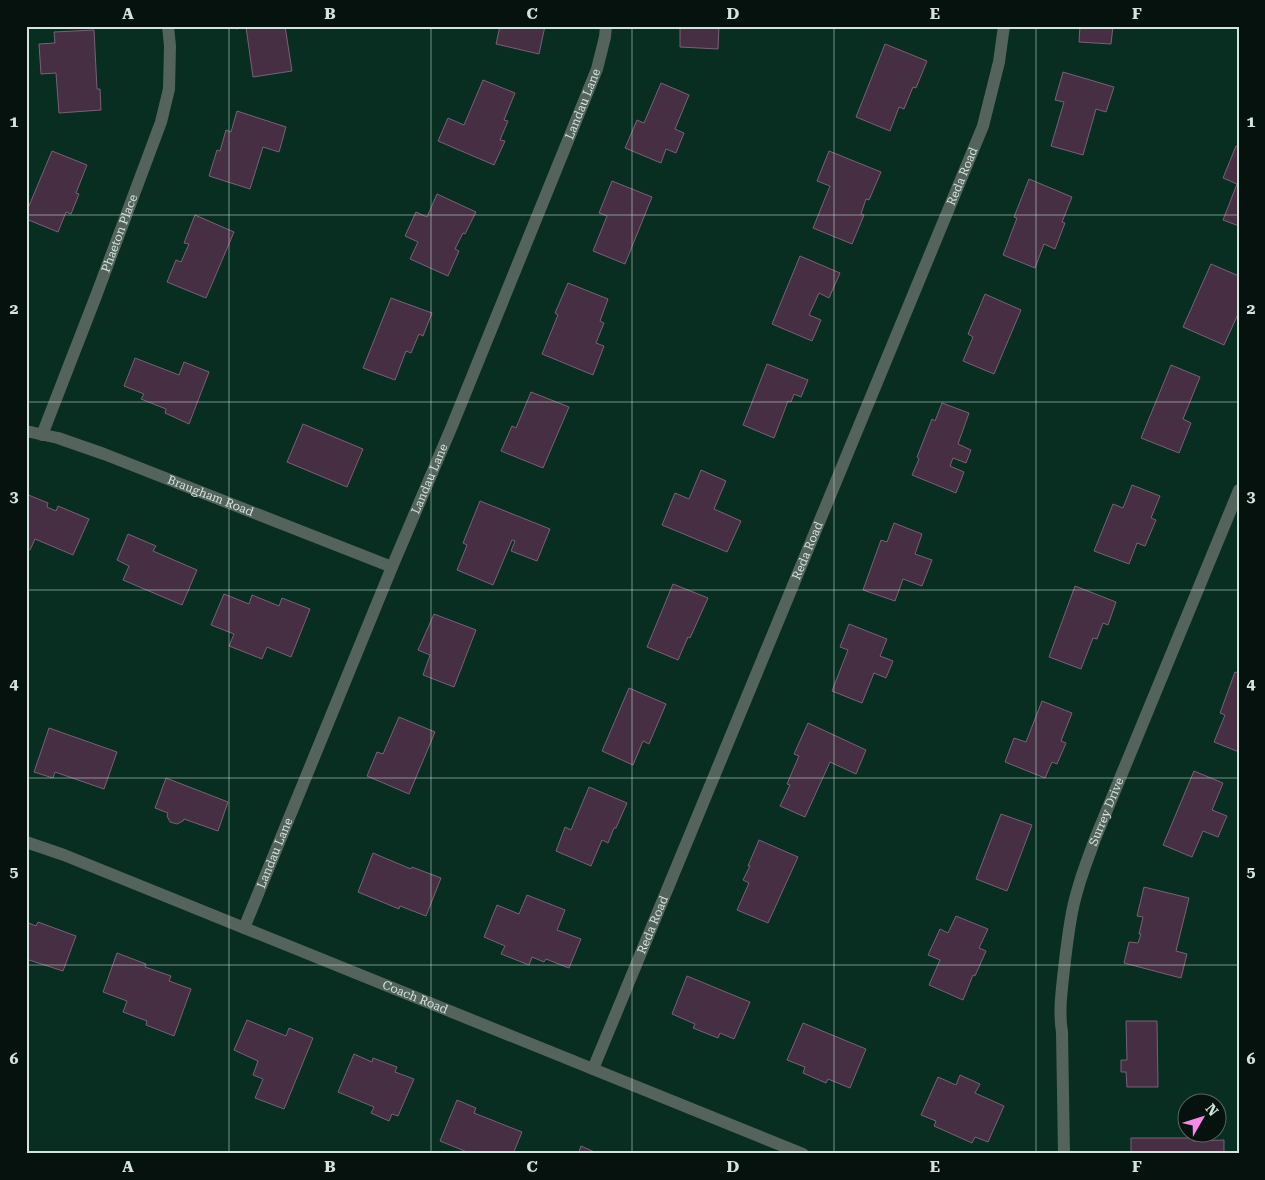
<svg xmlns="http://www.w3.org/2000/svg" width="1265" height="1180" font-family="'Roboto Serif',serif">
  <rect width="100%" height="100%" fill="#082d21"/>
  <g fill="#462f43" stroke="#7a6076">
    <path d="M235,26H285L292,71L253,77L246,27L236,29Z"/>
    <path d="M500,26H545L539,54L496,44Z"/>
    <path d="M680,26H719L718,49L680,47Z"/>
    <path d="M1080,26H1113L1111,44L1079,42Z"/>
    <path d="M94,30L97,89H100L101,110L59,113L56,73L41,74L39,44L55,43L54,32Z"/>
    <path d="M885,44L927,61L916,88L913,87L904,109L899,107L890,131L856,117Z"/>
    <path d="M1063,72L1114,87L1106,112L1096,109L1083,155L1051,146L1064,102L1055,100Z"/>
    <path d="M483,80L515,93L504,120L508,121L500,140L505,141L494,165L438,141L448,118L464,125Z"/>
    <path d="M661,83L689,95L675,129L684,133L676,153L666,149L661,163L625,148L637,120L644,123Z"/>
    <path d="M237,111L286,127L279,152L263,147L250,189L209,176L217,150L220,151L226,130L231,132Z"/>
    <path d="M1236,146L1239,147V226L1223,220L1237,184L1223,178Z"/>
    <path d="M52,151L87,165L76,193L79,194L71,214L66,212L58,232L26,219V213Z"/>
    <path d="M829,151L881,172L869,200L866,199L861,214L864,215L852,244L813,228L830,186L817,181Z"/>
    <path d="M1029,179L1072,197L1062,222L1065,223L1055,249L1044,244L1035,268L1003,255L1017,218L1014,217Z"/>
    <path d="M612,181L652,197L625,264L593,251L607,216L599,213Z"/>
    <path d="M437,194L476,212L465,234L463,233L455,249L459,251L448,276L410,259L418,242L405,236L416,212L427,217Z"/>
    <path d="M195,215L234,232L206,298L167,282L176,260L181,262L189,244L184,243Z"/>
    <path d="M800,256L840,273L829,298L819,293L809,315L821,320L812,341L772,324Z"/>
    <path d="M1211,264L1239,276V312L1224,345L1183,327Z"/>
    <path d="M568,283L608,299L600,321L604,323L596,343L604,346L593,375L542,354L558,315L555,313Z"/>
    <path d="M985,294L1021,310L994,374L963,361L973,337L968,334Z"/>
    <path d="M391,298L432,313L423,336L419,334L411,353L406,351L395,380L363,368Z"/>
    <path d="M135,358L179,375L184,362L209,372L189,424L165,413L166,409L141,399L144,394L124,386Z"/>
    <path d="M767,364L808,380L801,397L794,394L791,402L788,401L774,438L743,425Z"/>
    <path d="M1171,365L1200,377L1183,419L1191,423L1179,453L1141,438Z"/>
    <path d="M531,392L569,407L543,468L501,451L512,426L516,428Z"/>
    <path d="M942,403L969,413L958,444L971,450L966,463L953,458L950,466L964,472L956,493L912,475L919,459L917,457L932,419L935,421Z"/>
    <path d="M303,424L363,449L347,487L287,462Z"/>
    <path d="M701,470L726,481L714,509L741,521L727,552L662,525L675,493L689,499Z"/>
    <path d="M1132,485L1160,496L1151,518L1156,520L1145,546L1137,543L1129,564L1094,551L1113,504L1123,508Z"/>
    <path d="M26,494L48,503L47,507L56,511L58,506L89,519L73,555L35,539L30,550L26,549Z"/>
    <path d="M480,501L550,529L537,561L511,551L515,541L512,540L493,585L457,570L467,545L463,543Z"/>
    <path d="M894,523L922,534L915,554L932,560L922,586L903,579L895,601L863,590L881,540L887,542Z"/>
    <path d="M128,534L156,546L153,551L197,570L182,605L123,580L129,566L117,560Z"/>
    <path d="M673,584L708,598L690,638L688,637L678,660L647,647Z"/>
    <path d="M1075,586L1116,602L1108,625L1103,623L1097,639L1093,638L1081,669L1049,657Z"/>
    <path d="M224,594L249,604L252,595L279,606L282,598L310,609L291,657L267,647L262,659L229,646L234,634L211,625Z"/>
    <path d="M434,614L476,630L454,687L423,675L430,655L418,650Z"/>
    <path d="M849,624L887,639L880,656L893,661L886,678L874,673L862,703L832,691L848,650L840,647Z"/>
    <path d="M1235,672L1239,673V752L1214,742L1225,715L1220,713Z"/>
    <path d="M629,688L666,704L649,744L643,741L633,765L602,751Z"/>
    <path d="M1042,701L1072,713L1061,741L1066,743L1057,764L1052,762L1045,778L1005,762L1014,738L1026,742Z"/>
    <path d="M399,717L435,732L409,794L367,776L377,752L383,754Z"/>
    <path d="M808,723L866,750L856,774L830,762L805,817L780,806L790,785L787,784L799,756L794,754Z"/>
    <path d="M49,728L117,752L104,789L55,772L53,778L34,772Z"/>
    <path d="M1194,771L1223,783L1212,810L1227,816L1218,837L1203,831L1192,857L1163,845Z"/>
    <path d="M166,778L228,802L218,831L184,819L183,821L177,824L170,822L167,816L168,813L155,808Z"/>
    <path d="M589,787L627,803L616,828H614L608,843L602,840L591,866L556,851L565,827L571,830Z"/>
    <path d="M1001,814L1032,825L1007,891L976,879Z"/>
    <path d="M759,840L798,857L768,923L737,910L749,883L743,880L750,866H748Z"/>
    <path d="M373,853L411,869L412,867L441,878L426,916L400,906L399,909L358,892Z"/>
    <path d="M1144,887L1189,898L1176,951L1187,954L1181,978L1124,963L1129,942L1138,943L1141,934H1139L1143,917L1137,916Z"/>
    <path d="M527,895L565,910L557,930L581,939L569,968L546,959L544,962L532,957L529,965L501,954L505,946L484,937L497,905L519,914Z"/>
    <path d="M956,916L988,929L979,948L986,951L975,976L973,975L963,1000L929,985L940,960L928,955L940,929L948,933Z"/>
    <path d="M26,922L36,926L38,922L76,936L63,971L26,959Z"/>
    <path d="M117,953L146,964L145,967L171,976L169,981L191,989L174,1036L146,1025L147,1021L123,1012L127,1001L103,992Z"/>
    <path d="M687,976L750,1002L734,1039L720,1033L718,1038L693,1028L695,1024L672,1014Z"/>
    <path d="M247,1020L286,1036L289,1028L313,1038L284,1109L255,1098L263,1079L253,1075L258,1061L234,1050Z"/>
    <path d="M1126,1021H1157L1158,1087H1127L1126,1072H1121V1060H1127Z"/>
    <path d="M803,1023L866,1049L850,1088L828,1079L826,1083L803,1073L805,1067L787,1060Z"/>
    <path d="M354,1054L372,1062L373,1058L397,1067L395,1072L414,1079L398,1116L392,1114L389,1121L371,1113L374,1107L338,1092Z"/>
    <path d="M960,1075L980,1084L975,1093L1004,1106L988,1142L975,1137L972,1143L934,1126L936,1121L921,1115L938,1077L956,1085Z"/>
    <path d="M457,1100L476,1108L474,1113L522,1132L513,1154H472L440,1141Z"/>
    <path d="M1131,1138H1193V1141L1224,1140V1154H1131Z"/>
    <path d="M581,1146L599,1154H578Z"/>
  </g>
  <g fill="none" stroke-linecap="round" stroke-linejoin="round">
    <g stroke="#54635c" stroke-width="12">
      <path id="s1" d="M26,431L58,438L104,454L392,567"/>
      <path id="s2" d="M42,435L96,296L161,122L169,89L170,46L168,26"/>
      <path id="s3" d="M26,842L64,855L803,1154"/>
      <path id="s4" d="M244,928L392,567L452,426L597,69L605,37L606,26"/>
      <path id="s5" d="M593,1069L983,126L999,62L1004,26"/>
      <path id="s6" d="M1064,1154L1062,1032C1059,1014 1061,996 1063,978C1065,960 1067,942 1070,924C1074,895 1085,866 1095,839L1239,490"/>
    </g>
  </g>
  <path fill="none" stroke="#d2e5dc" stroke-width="1" stroke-opacity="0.55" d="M229,26V1154M431,26V1154M632,26V1154M834,26V1154M1036,26V1154M26,215H1239M26,402H1239M26,590H1239M26,778H1239M26,965H1239"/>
  <g text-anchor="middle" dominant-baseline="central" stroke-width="5" stroke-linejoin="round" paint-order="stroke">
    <g font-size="12" fill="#d2e5dc" stroke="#05120d">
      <text stroke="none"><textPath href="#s4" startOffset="891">Landau Lane</textPath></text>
      <text stroke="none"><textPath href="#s5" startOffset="966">Reda Road</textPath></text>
      <text stroke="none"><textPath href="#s2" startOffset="216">Phaeton Place</textPath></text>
      <text stroke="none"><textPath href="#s4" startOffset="486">Landau Lane</textPath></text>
      <text stroke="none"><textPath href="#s1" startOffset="196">Braugham Road</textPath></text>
      <text stroke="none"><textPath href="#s5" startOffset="561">Reda Road</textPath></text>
      <text stroke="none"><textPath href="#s6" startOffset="349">Surrey Drive</textPath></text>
      <text stroke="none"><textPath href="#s4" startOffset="81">Landau Lane</textPath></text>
      <text stroke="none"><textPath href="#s5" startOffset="156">Reda Road</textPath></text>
      <text stroke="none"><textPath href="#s3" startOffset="419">Coach Road</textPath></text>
    </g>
  </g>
  <rect width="1265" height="1180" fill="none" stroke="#05120d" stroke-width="55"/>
  <g transform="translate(1202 1118) rotate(51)"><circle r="24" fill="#05120d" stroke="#576660"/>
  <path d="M0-4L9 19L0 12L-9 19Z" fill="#f788ec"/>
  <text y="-8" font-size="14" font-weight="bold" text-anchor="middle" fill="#d2e5dc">N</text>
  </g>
  <rect x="28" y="28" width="1210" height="1124" fill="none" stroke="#d2e5dc" stroke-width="2"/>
  <g font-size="16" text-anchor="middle" font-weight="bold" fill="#d2e5dc">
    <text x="128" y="19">A</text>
    <text x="330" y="19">B</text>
    <text x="532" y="19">C</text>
    <text x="733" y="19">D</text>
    <text x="935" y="19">E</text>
    <text x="1137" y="19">F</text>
    <text x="14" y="127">1</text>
    <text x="1251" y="127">1</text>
    <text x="14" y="314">2</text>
    <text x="1251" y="314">2</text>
    <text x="14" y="502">3</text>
    <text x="1251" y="502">3</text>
    <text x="14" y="689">4</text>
    <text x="1251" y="689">4</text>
    <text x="14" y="877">5</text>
    <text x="1251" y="877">5</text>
    <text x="14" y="1064">6</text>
    <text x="1251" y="1064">6</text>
    <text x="128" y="1172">A</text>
    <text x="330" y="1172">B</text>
    <text x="532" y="1172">C</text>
    <text x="733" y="1172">D</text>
    <text x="935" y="1172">E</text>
    <text x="1137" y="1172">F</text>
  </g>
</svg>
